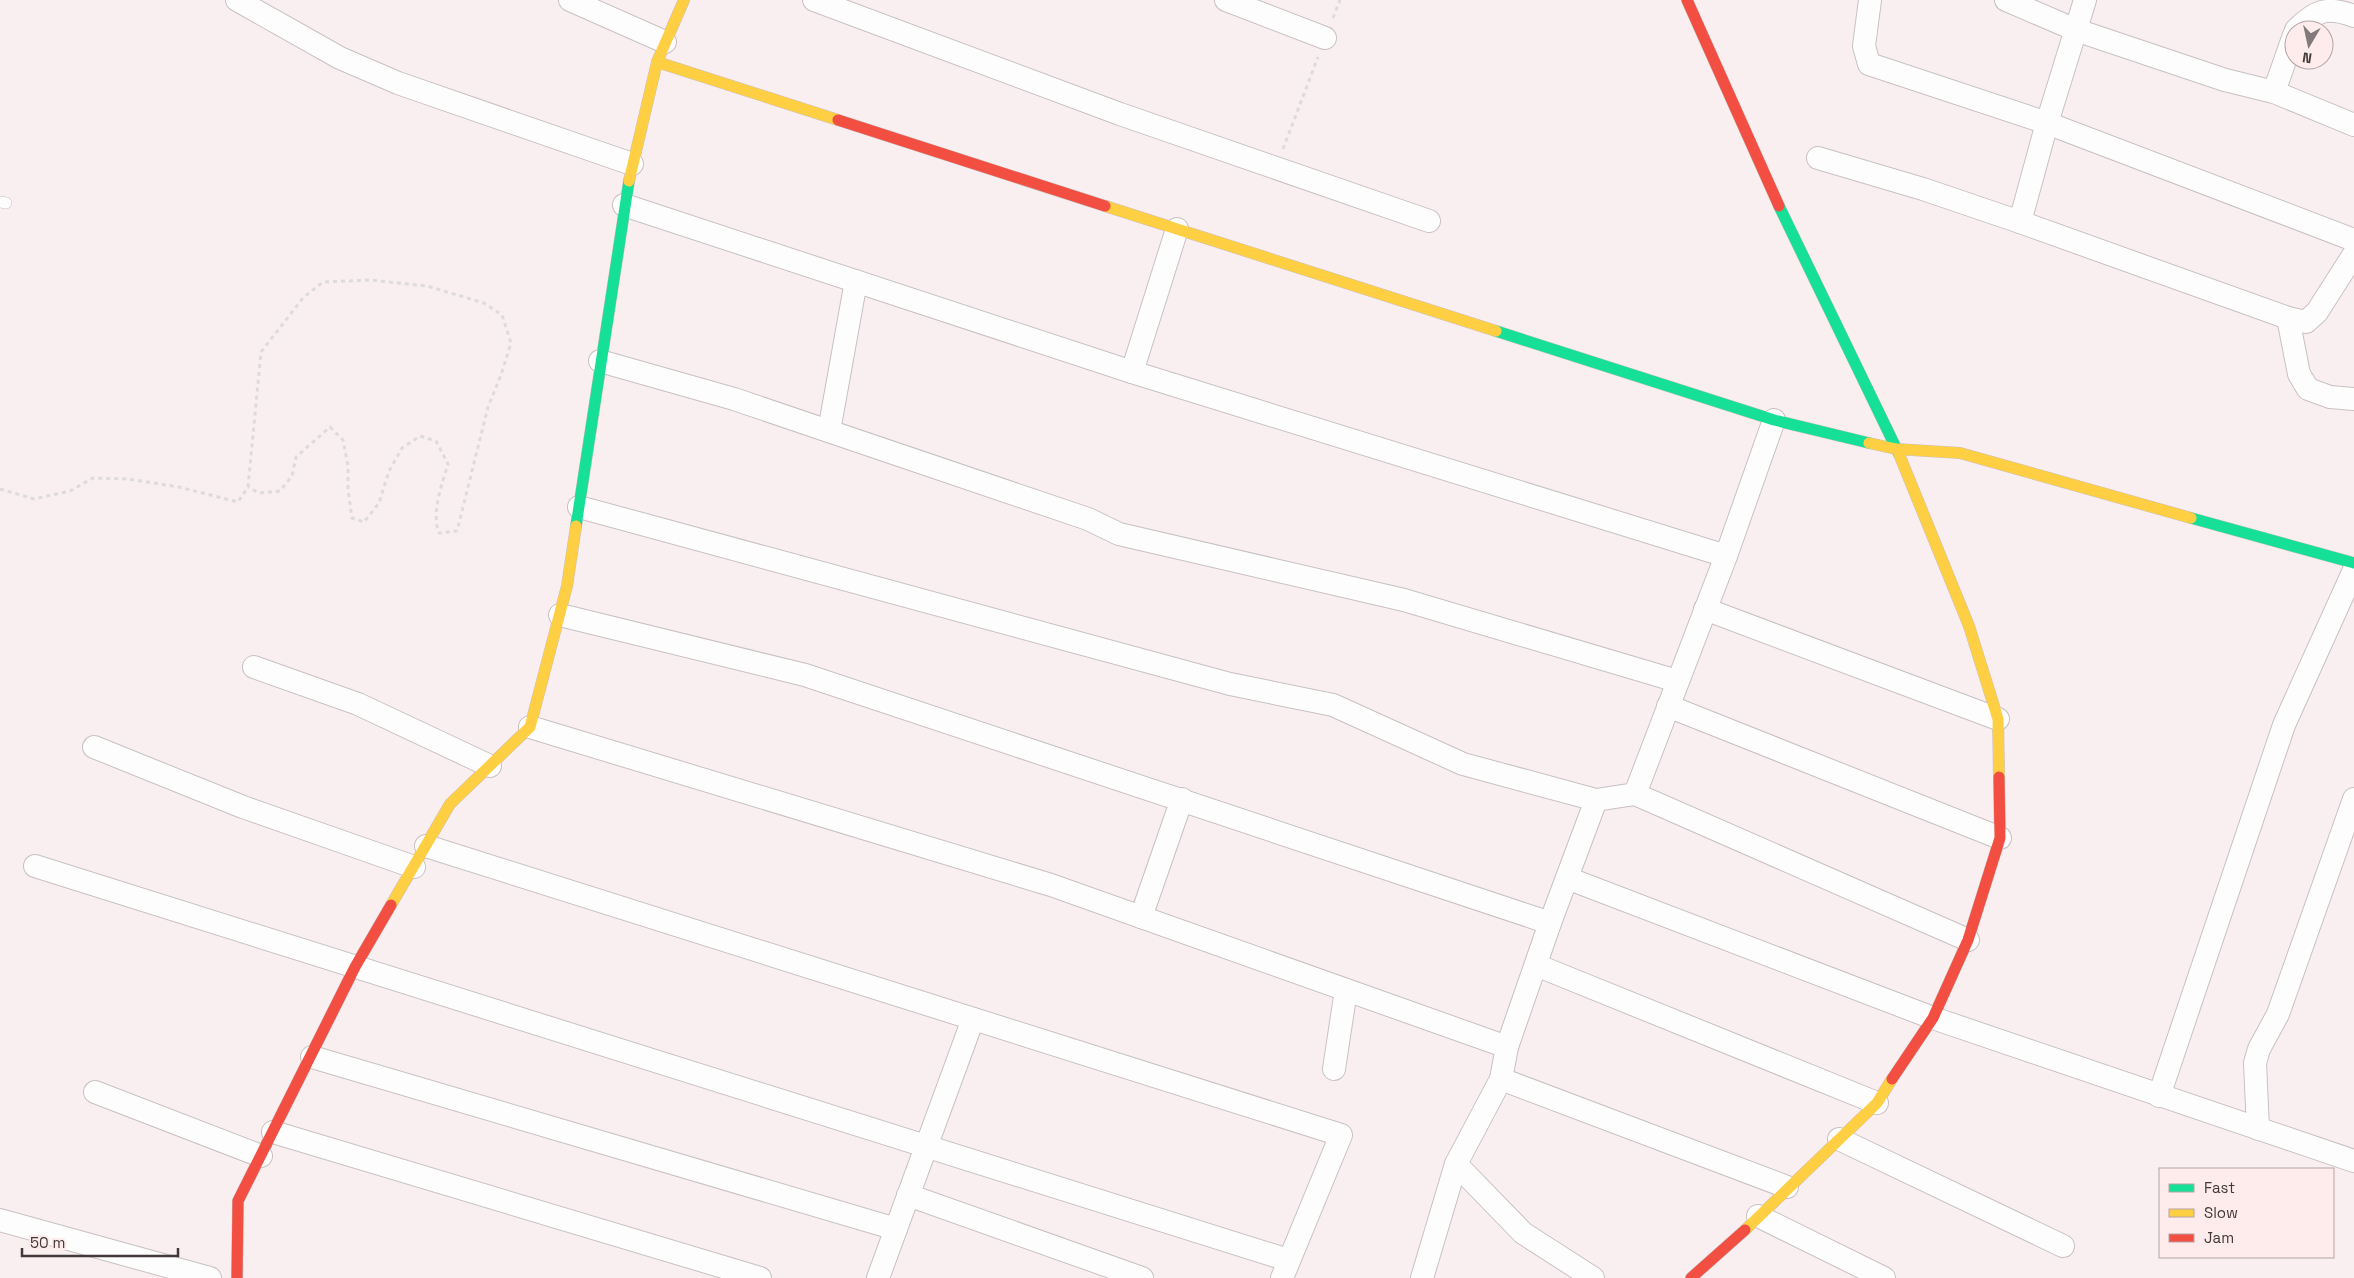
<svg xmlns="http://www.w3.org/2000/svg" width="2354" height="1278" font-family="'Space Grotesk',sans-serif">
  <rect width="100%" height="100%" fill="#faeff0"/>
  <g fill="none" stroke-linecap="round" stroke-linejoin="round">
    <defs>
      <path id="lane" d="M0,202L6,203"/>
      <g id="street">
        <path d="M237,0L340,58L398,83L632,164"/>
        <path d="M570,0L665,42"/>
        <path d="M814,0L1120,114L1429,221"/>
        <path d="M1226,0L1325,38"/>
        <path d="M1870,0L1864,46L1869,64L2047,123L2354,240"/>
        <path d="M2006,0L2076,30L2225,80L2274,92L2354,125"/>
        <path d="M2296,30C2316,10 2327,6 2354,16"/>
        <path d="M2274,92L2294,35"/>
        <path d="M1818,158L1923,189L2020,222L2288,318L2306,322L2317,312L2354,254"/>
        <path d="M624,205L1132,372L1726,556"/>
        <path d="M2020,222L2047,123L2085,0"/>
        <path d="M2288,318L2299,374L2308,389L2330,397L2354,399"/>
        <path d="M600,361L734,399L1088,519L1119,534L1404,600L1677,681"/>
        <path d="M1132,372L1177,229"/>
        <path d="M829,431L856,281"/>
        <path d="M579,507L1230,684L1333,705L1463,764L1596,800"/>
        <path d="M1705,609L1998,719"/>
        <path d="M560,615L805,675L1550,923"/>
        <path d="M254,667L358,704L490,766"/>
        <path d="M1668,706L2000,838"/>
        <path d="M530,727L1051,885L1507,1047"/>
        <path d="M94,747L243,807L414,867"/>
        <path d="M1635,794L1968,940"/>
        <path d="M426,846L1341,1135L1282,1278"/>
        <path d="M35,866L1288,1260"/>
        <path d="M1567,878L1933,1018L2354,1161"/>
        <path d="M1141,917L1182,799"/>
        <path d="M1536,965L1877,1103"/>
        <path d="M312,1057L896,1229"/>
        <path d="M1334,1069L1346,990"/>
        <path d="M1501,1079L1787,1187"/>
        <path d="M95,1092L261,1156"/>
        <path d="M2159,1096L2284,725L2354,570"/>
        <path d="M2258,1129L2255,1063L2259,1049L2278,1014L2354,799"/>
        <path d="M273,1132L760,1278"/>
        <path d="M1839,1139L2063,1246"/>
        <path d="M1456,1164L1523,1233L1593,1278"/>
        <path d="M908,1195L1142,1278"/>
        <path d="M1758,1216L1884,1278"/>
        <path d="M0,1220L210,1278"/>
        <path d="M878,1278L973,1019"/>
        <path d="M1422,1278L1456,1164L1501,1079L1507,1047L1550,923L1596,800L1635,794L1726,556L1774,420"/>
      </g>
      <g id="fast">
        <path d="M1779,206L1899,454"/>
        <path d="M1496,331L1774,420L1869,443"/>
        <path d="M2191,518L2354,563"/>
        <path d="M576,526L629,181"/>
      </g>
      <g id="slow">
        <path d="M657,62L838,120"/>
        <path d="M629,181L657,62L684,0"/>
        <path d="M1105,206L1496,331"/>
        <path d="M1869,443L1896,449L1960,453L2191,518"/>
        <path d="M1899,454L1969,626L1998,719L1999,777"/>
        <path d="M391,905L450,804L530,727L567,586L576,526"/>
        <path d="M1745,1230L1877,1103L1892,1079"/>
      </g>
      <g id="jam">
        <path d="M1687,0L1779,206"/>
        <path d="M838,120L1105,206"/>
        <path d="M1892,1079L1933,1018L1968,940L2000,838L1999,777"/>
        <path d="M237,1278L238,1201L355,967L391,905"/>
        <path d="M1691,1278L1745,1230"/>
      </g>
    </defs>
    <use href="#lane" stroke="#c8c1c1" stroke-width="12"/>
    <use href="#street" stroke="#c8c1c1" stroke-width="24"/>
    <use href="#fast" stroke="#c8c1c1" stroke-width="12"/>
    <use href="#slow" stroke="#c8c1c1" stroke-width="12"/>
    <use href="#jam" stroke="#c8c1c1" stroke-width="12"/>
    <g stroke="#dddbdb" stroke-width="3" stroke-dasharray="4 4" stroke-linecap="butt">
      <path d="M1333,18L1340,0"/>
      <path d="M1283,149L1318,57"/>
      <path d="M0,489L34,499L70,491L93,478L128,479L179,487L238,502L248,487L261,352L303,298L323,282L370,280L427,286L484,303L502,315L511,343L501,375L488,407L457,531L439,533C431,513 442,484 448,464L436,441L420,436L402,448L389,471L379,503L364,522L352,518L348,490V466L343,440L330,427L296,457L292,476L280,491L259,493L248,487"/>
    </g>
    <use href="#lane" stroke="#fefdfd" stroke-width="11"/>
    <use href="#street" stroke="#fefdfd" stroke-width="22"/>
    <use href="#fast" stroke="#16e098" stroke-width="11"/>
    <use href="#slow" stroke="#ffcf43" stroke-width="11"/>
    <use href="#jam" stroke="#f24e42" stroke-width="11"/>
  </g>
  <rect x="2159" y="1168" width="175" height="90" fill="#feebec" stroke="#b3a4a5"/>
  <rect x="2169" y="1184" width="25" height="8" fill="#16e098" stroke="#b3a4a5"/>
  <text x="2204" y="1193" font-size="15" fill="#423a3a">Fast</text>
  <rect x="2169" y="1209" width="25" height="8" fill="#ffcf43" stroke="#b3a4a5"/>
  <text x="2204" y="1218" font-size="15" fill="#423a3a">Slow</text>
  <rect x="2169" y="1234" width="25" height="8" fill="#f24e42" stroke="#b3a4a5"/>
  <text x="2204" y="1243" font-size="15" fill="#423a3a">Jam</text>
  <g transform="translate(2309 45) rotate(189)"><circle r="24" fill="#feebec" stroke="#b3a4a5"/>
  <path d="M0-4L9 19L0 12L-9 19Z" fill="#82797a"/>
  <text y="-8" font-size="14" font-weight="bold" text-anchor="middle" fill="#423a3a">N</text>
  </g>
  <path d="M22 1248v8h156v-8" fill="none" stroke="#423a3a" stroke-width="2.5"/>
  <text x="30" y="1248" font-size="15" fill="#423a3a" stroke="#feebec" stroke-width="4" paint-order="stroke">50 m</text>
</svg>
